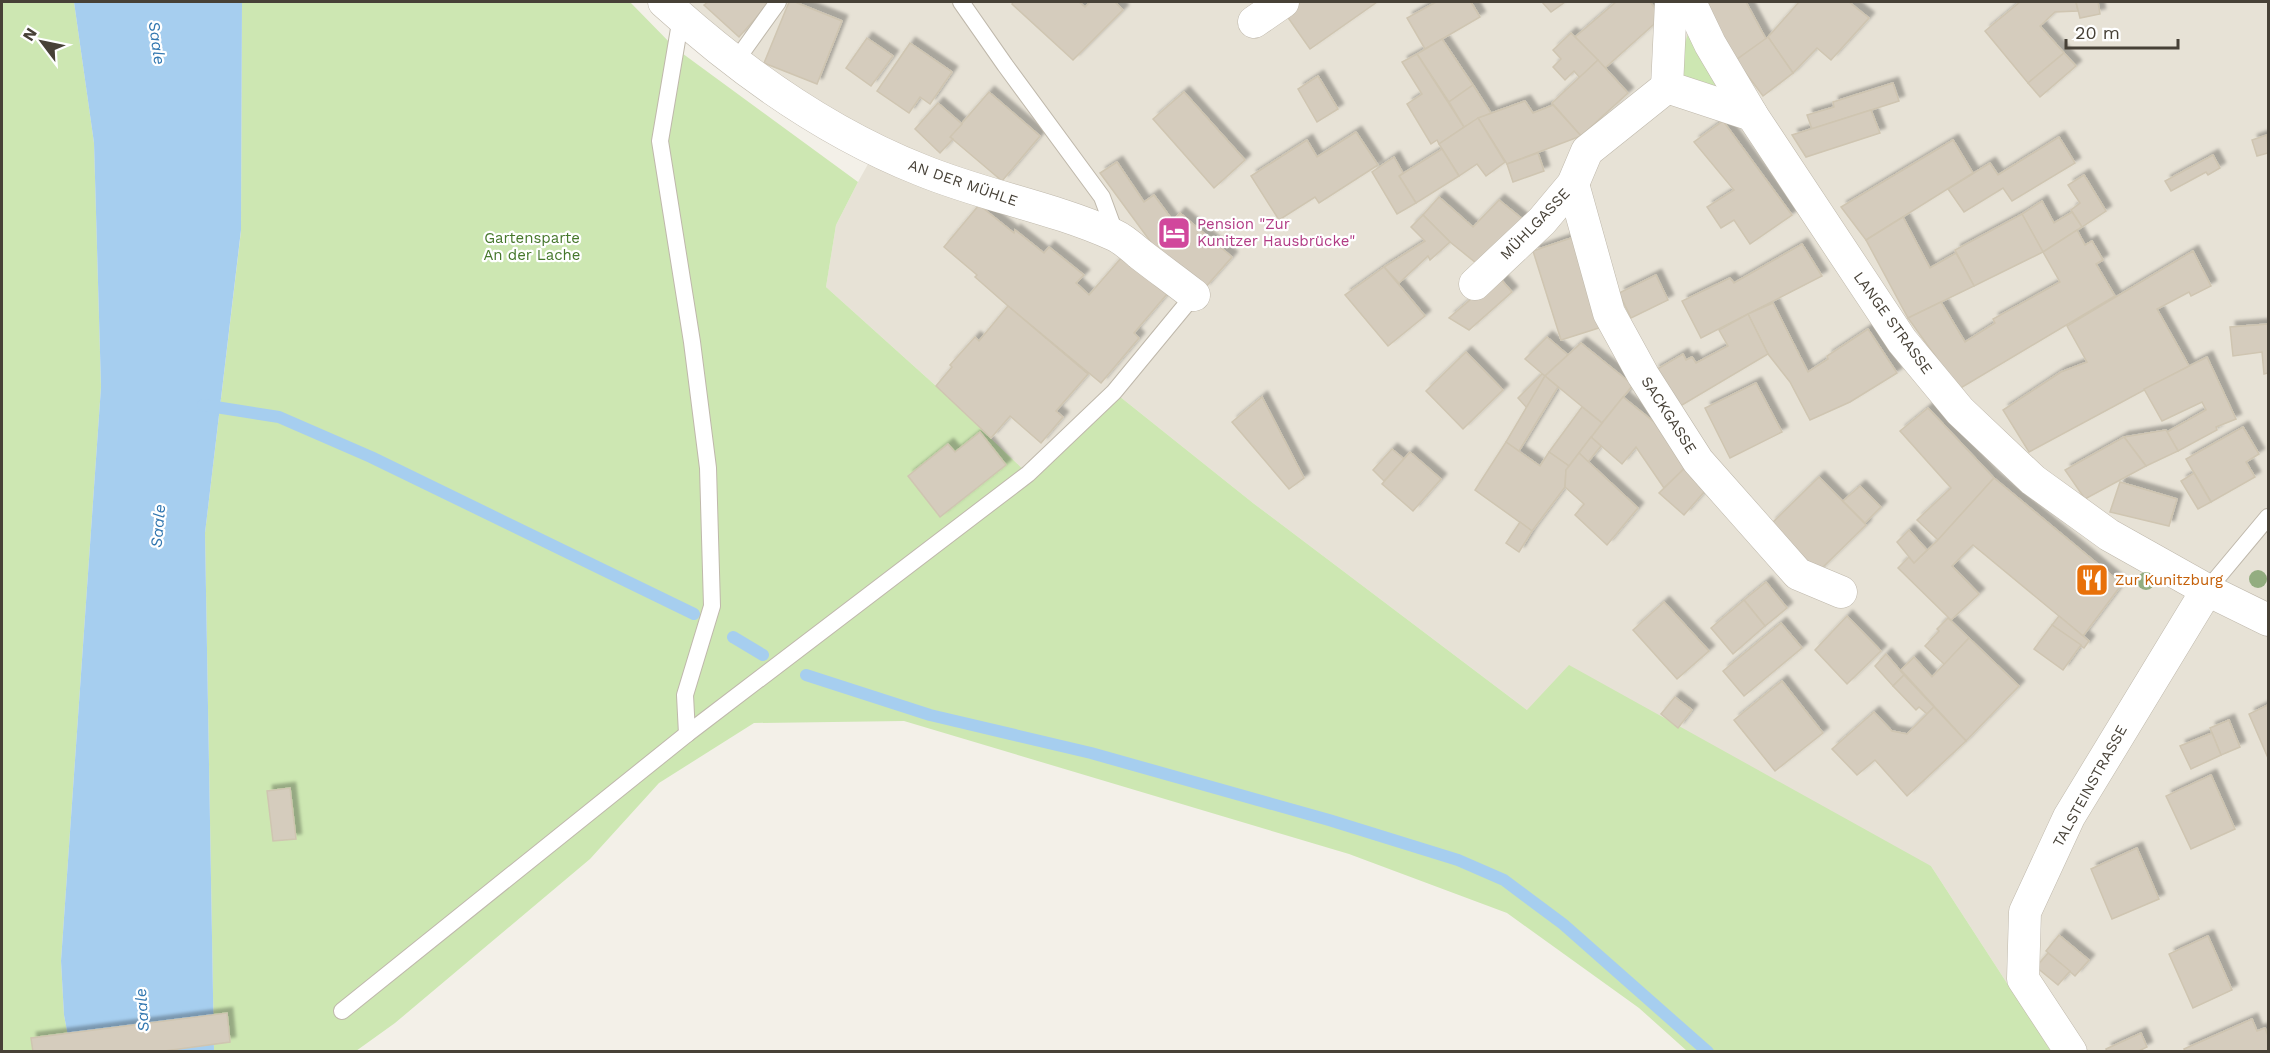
<svg xmlns="http://www.w3.org/2000/svg" width="2270" height="1053" font-family="'Work Sans',sans-serif">
  <defs>
    <filter id="shadow"><feDropShadow dx="5.5" dy="-5.5" stdDeviation="1.5" flood-color="#0004"/></filter>
  </defs>
  <rect width="100%" height="100%" fill="#f3f0e8"/>
  <path fill="#e7e2d6" d="M676,2H2268V1051H2051L1931,866L1527,710L1253,503L1114,392L1028,474L936,386L826,287L836,225L858,182L882,139L831,112Z"/>
  <g fill="#cde7b2">
    <path d="M2,2H74L94,143L101,387L61,961L64,1015L71,1051H2Z"/>
    <path d="M242,2H630L675,48L858,182L836,225L826,287L936,386L1028,474L1114,392L1253,503L1527,710L1569,665L1931,866L2051,1051H1687L1639,1008L1507,913L1349,854L904,721L754,723L659,783L590,859L395,1023L356,1051H214L205,533L241,231Z"/>
    <path d="M1688,34L1718,90L1687,84L1676,68Z"/>
  </g>
  <path fill="#a6ceef" d="M74,2H242L241,230L205,533L214,1051L71,1052L64,1015L61,961L101,387L94,143Z"/>
  <g fill="none" stroke-linecap="round" stroke-linejoin="round">
    <g stroke="#a6ceef" stroke-width="12">
      <path d="M203,405L279,417L371,457L694,614"/>
      <path d="M733,637L763,655"/>
      <path d="M806,675L930,715L1091,753L1329,820L1458,860L1504,880L1563,924L1708,1052"/>
    </g>
  </g>
  <g fill="#d5ccbd" stroke="#cfc5b1" stroke-width="1.5" filter="url(#shadow)">
    <path d="M708,2H768L769,3L739,37L704,5Z"/>
    <path d="M789,2H795L842,21L817,84L764,63Z"/>
    <path d="M1013,2H1079L1085,7L1090,2H1115L1123,10L1073,60L1012,4Z"/>
    <path d="M1299,2H1377L1310,49L1284,12Z"/>
    <path d="M1436,2H1471L1480,17L1425,49L1407,18Z"/>
    <path d="M1542,2H1565L1551,12Z"/>
    <path d="M1616,2H1650L1662,17L1605,68L1575,37Z"/>
    <path d="M1704,2H1746L1766,39L1736,60Z"/>
    <path d="M1799,2H1849L1869,18L1831,60L1817,48L1793,73L1768,37Z"/>
    <path d="M2020,2H2076L2078,11L2055,12L2040,26L2064,53L2028,83L1985,31Z"/>
    <path d="M2076,2H2098L2100,14L2080,18Z"/>
    <path d="M1571,33L1598,60L1580,78L1574,71L1565,80L1553,67L1561,59L1553,50Z"/>
    <path d="M1768,37L1793,73L1763,96L1736,60Z"/>
    <path d="M867,38L893,56L871,86L846,68Z"/>
    <path d="M1442,39L1473,85L1449,102L1417,54Z"/>
    <path d="M910,43L952,72L930,104L920,97L909,113L877,91Z"/>
    <path d="M2064,53L2076,66L2040,97L2028,83Z"/>
    <path d="M1417,54L1464,127L1439,144L1437,140L1431,144L1407,104L1422,94L1402,62Z"/>
    <path d="M1598,60L1628,93L1581,136L1552,103Z"/>
    <path d="M1318,76L1338,109L1317,122L1298,89Z"/>
    <path d="M1893,83L1899,101L1812,129L1807,115L1834,107L1833,102Z"/>
    <path d="M1473,85L1491,113L1464,127L1449,102Z"/>
    <path d="M989,92L1040,136L1002,181L950,137Z"/>
    <path d="M1184,92L1245,160L1214,188L1153,119Z"/>
    <path d="M1525,101L1533,113L1553,105L1581,136L1507,164L1478,118Z"/>
    <path d="M938,103L962,124L950,137L953,139L940,153L915,129Z"/>
    <path d="M1871,110L1880,133L1806,157L1792,135Z"/>
    <path d="M1478,118L1505,162L1486,176L1477,164L1459,176L1439,144Z"/>
    <path d="M1723,121L1792,215L1750,244L1734,220L1721,228L1707,207L1734,190L1694,142Z"/>
    <path d="M1356,132L1378,165L1319,203L1315,197L1279,220L1251,176L1307,140L1317,157Z"/>
    <path d="M2267,135L2268,153L2257,156L2252,140Z"/>
    <path d="M2059,137L2075,163L2012,201L2003,188L1964,212L1948,189L1990,163L1998,175Z"/>
    <path d="M1953,140L1973,173L1866,240L1841,207Z"/>
    <path d="M1442,149L1459,176L1416,203L1399,176Z"/>
    <path d="M1538,153L1544,171L1513,182L1507,164Z"/>
    <path d="M2213,155L2220,168L2208,175L2206,172L2171,191L2165,181Z"/>
    <path d="M1394,157L1403,173L1399,176L1416,203L1397,214L1372,172Z"/>
    <path d="M1117,162L1144,202L1154,195L1173,221L1180,213L1232,257L1204,289L1153,245L1100,173Z"/>
    <path d="M2084,175L2106,211L2082,227L2071,210L2080,203L2068,185Z"/>
    <path d="M1439,197L1473,227L1499,200L1525,221L1481,267L1450,242L1423,215Z"/>
    <path d="M2042,201L2054,223L2072,212L2082,227L2043,252L2022,214Z"/>
    <path d="M979,205L1014,233L1015,230L1044,253L1049,247L1084,275L1076,283L1089,295L1122,257L1167,294L1134,333L1139,338L1101,383L1008,306L975,277L977,275L944,247Z"/>
    <path d="M2022,214L2043,252L1974,286L1955,250Z"/>
    <path d="M1423,215L1450,242L1430,260L1428,256L1399,283L1384,267L1425,241L1411,227Z"/>
    <path d="M1903,217L1930,268L1956,253L1974,286L1908,318L1866,240Z"/>
    <path d="M2077,230L2085,245L2092,241L2103,260L2096,264L2115,296L1959,389L1908,318L1941,302L1965,342L1995,323L1993,319L2060,282L2043,252Z"/>
    <path d="M1574,237L1602,327L1561,340L1533,251Z"/>
    <path d="M1802,244L1822,276L1701,338L1682,301L1730,278L1734,283Z"/>
    <path d="M2193,251L2211,286L2191,296L2189,292L2157,309L2189,366L2029,452L2003,410L2061,372L2087,362L2067,326Z"/>
    <path d="M1384,267L1425,316L1388,346L1345,295Z"/>
    <path d="M1656,275L1668,300L1631,318L1619,293Z"/>
    <path d="M1498,276L1512,292L1469,330L1449,318Z"/>
    <path d="M1773,303L1808,372L1828,359L1827,356L1868,329L1897,373L1850,402L1810,420L1790,382L1768,354L1748,314Z"/>
    <path d="M1008,306L1088,374L1056,411L1063,417L1041,443L1010,416L991,438L936,386L952,367L950,365L975,337L979,341Z"/>
    <path d="M1748,314L1768,354L1677,408L1654,371L1683,354L1686,360L1692,357L1696,363L1728,346L1719,330Z"/>
    <path d="M2268,324V373L2264,374L2262,352L2233,356L2230,327Z"/>
    <path d="M1547,337L1568,355L1545,376L1525,359Z"/>
    <path d="M1581,343L1633,385L1602,423L1545,376Z"/>
    <path d="M1466,352L1503,390L1463,429L1426,391Z"/>
    <path d="M2207,357L2236,419L2216,427L2217,430L2178,451L2167,432L2206,410L2202,402L2162,421L2144,389Z"/>
    <path d="M1542,374L1545,376L1527,408L1518,398Z"/>
    <path d="M1545,376L1558,387L1519,451L1506,442Z"/>
    <path d="M1756,383L1782,432L1730,458L1705,408Z"/>
    <path d="M1262,397L1304,478L1289,489L1232,422Z"/>
    <path d="M1623,397L1654,422L1687,466L1664,488L1636,447L1622,464L1591,437Z"/>
    <path d="M1582,407L1602,423L1569,466L1549,452Z"/>
    <path d="M1928,408L1994,478L1938,540L1917,520L1951,488L1900,431Z"/>
    <path d="M2243,427L2259,454L2246,462L2255,477L2211,502L2186,459Z"/>
    <path d="M2166,430L2178,451L2146,466L2124,437Z"/>
    <path d="M980,432L1006,465L940,517L908,476L948,444L955,452Z"/>
    <path d="M1591,437L1601,446L1588,462L1579,453Z"/>
    <path d="M2124,437L2146,466L2085,499L2065,470Z"/>
    <path d="M1506,442L1540,466L1549,452L1569,466L1566,470L1565,487L1532,531L1475,490Z"/>
    <path d="M1392,449L1404,459L1384,481L1373,470Z"/>
    <path d="M1410,452L1441,479L1413,511L1382,484Z"/>
    <path d="M1579,453L1638,508L1607,545L1575,515L1584,504L1565,487L1566,470Z"/>
    <path d="M1687,466L1705,491L1684,515L1659,493Z"/>
    <path d="M2194,473L2211,502L2198,509L2181,481Z"/>
    <path d="M1819,477L1866,525L1818,572L1771,524Z"/>
    <path d="M1994,478L2122,584L2083,636L1973,545L1952,566L1979,594L1951,620L1898,568L1909,557L1914,563L1938,540Z"/>
    <path d="M2120,482L2177,499L2169,526L2110,512Z"/>
    <path d="M1860,486L1881,507L1865,523L1843,501Z"/>
    <path d="M1520,522L1532,531L1519,552L1506,543Z"/>
    <path d="M1909,530L1927,550L1914,563L1897,542Z"/>
    <path d="M1766,582L1787,608L1765,626L1744,600Z"/>
    <path d="M1744,600L1765,626L1733,654L1711,628Z"/>
    <path d="M1664,602L1709,651L1677,679L1633,630Z"/>
    <path d="M1847,616L1881,651L1847,684L1815,650Z"/>
    <path d="M2059,616L2089,641L2084,648L2052,625Z"/>
    <path d="M1948,618L1969,638L1945,665L1925,646L1939,631L1937,629Z"/>
    <path d="M1781,623L1802,648L1744,696L1723,671Z"/>
    <path d="M2052,625L2081,645L2063,670L2034,649Z"/>
    <path d="M1969,638L2019,686L1966,741L1901,670L1914,657L1932,677Z"/>
    <path d="M1886,654L1904,675L1893,686L1875,666Z"/>
    <path d="M1904,675L1934,707L1927,714L1919,707L1916,710L1893,686Z"/>
    <path d="M1782,681L1823,733L1775,771L1734,720Z"/>
    <path d="M1675,697L1692,710L1678,728L1661,714Z"/>
    <path d="M2268,705V758L2249,714Z"/>
    <path d="M1934,707L1966,741L1907,796L1875,760L1857,775L1832,749L1874,712L1892,731L1907,734Z"/>
    <path d="M2229,720L2240,747L2221,755L2210,728Z"/>
    <path d="M2212,733L2221,755L2191,769L2180,746Z"/>
    <path d="M2211,775L2235,829L2191,849L2166,796Z"/>
    <path d="M290,788L296,839L273,841L267,791Z"/>
    <path d="M2137,848L2159,899L2112,919L2091,869Z"/>
    <path d="M2059,935L2089,960L2075,976L2046,951Z"/>
    <path d="M2208,936L2232,990L2193,1008L2169,954Z"/>
    <path d="M2048,953L2070,971L2058,985L2036,967Z"/>
    <path d="M227,1013L230,1042L157,1052H33L31,1038Z"/>
    <path d="M2252,1019L2257,1031L2265,1028L2268,1036V1052H2185L2184,1049Z"/>
    <path d="M2141,1033L2147,1047L2137,1052H2107L2106,1049Z"/>
  </g>
  <g fill="none" stroke-linecap="round" stroke-linejoin="round">
    <defs>
      <g id="lane">
        <path d="M961,2L1005,65L1102,197L1116,235"/>
        <path d="M681,17L660,141L692,342L708,468L712,606L685,695L687,734"/>
        <path d="M735,62L778,2"/>
        <path d="M2207,590L2268,517"/>
        <path d="M342,1011L687,734L1028,474L1114,392L1194,295"/>
      </g>
      <g id="street">
        <path d="M664,2C740,71 825,132 921,170C984,196 1052,207 1114,235C1123,239 1132,247 1140,254C1158,268 1176,281 1194,295"/>
        <path d="M1671,2L1667,87L1752,115"/>
        <path d="M1690,2L1710,44L1752,115L1902,341L1960,411L2033,480L2109,535L2207,590L2268,620"/>
        <path d="M1254,22L1283,2"/>
        <path d="M1573,184L1609,313L1643,375L1698,461L1798,574L1841,592"/>
        <path d="M1475,284L1542,221L1573,184L1587,151L1667,87"/>
        <path d="M2071,1052L2023,979L2025,912L2069,817L2207,590"/>
      </g>
    </defs>
    <use href="#lane" stroke="#bfb8ab" stroke-width="18"/>
    <use href="#street" stroke="#bfb8ab" stroke-width="33"/>
    <use href="#lane" stroke="#fff" stroke-width="16"/>
    <use href="#street" stroke="#fff" stroke-width="32"/>
  </g>
  <g fill="#93ad80">
    <circle cx="2258" cy="579" r="9"/>
    <circle cx="2146" cy="581" r="9"/>
  </g>
  <defs>
    <symbol id="hotel-square" viewBox="-11 -11 22 22"><rect x="-9" y="-9" width="18" height="18" rx="4" fill="#d1479c" stroke="#fff"/><path d="M-6-4.5h1.5V1H6V5H4.5V3h-9V5H-6ZM-4 0a1.8 1.8 0 1 1 3.6 0ZM.5 0V-2.5h3Q6-2.5 6 0Z" fill="#fff"/></symbol>
    <symbol id="restaurant-square" viewBox="-11 -11 22 22"><rect x="-9" y="-9" width="18" height="18" rx="4" fill="#e8710a" stroke="#fff"/><path d="M-5-6h1v4h1v-4h1v4h1v-4h1v5L-1.5 .5V6h-2V.5L-5-1ZM5-6V6H3V1.5H1.5Q1.5-4 5-6Z" fill="#fff"/></symbol>
  </defs>
  <g fill-rule="evenodd">
    <use href="#hotel-square" x="1155" y="214" width="38" height="38"/>
    <use href="#restaurant-square" x="2073" y="561" width="38" height="38"/>
  </g>
  <g text-anchor="middle" dominant-baseline="central" stroke-width="4.5" stroke-linejoin="round" paint-order="stroke">
    <g font-size="15" fill="#474137" stroke="#fff">
      <text transform="translate(963 183) rotate(19)">AN DER MÜHLE</text>
      <text transform="translate(1535 224) rotate(-46)">MÜHLGASSE</text>
      <text transform="translate(1893 323) rotate(54)">LANGE STRASSE</text>
      <text transform="translate(1669 415) rotate(57)">SACKGASSE</text>
      <text transform="translate(2090 786) rotate(-61)">TALSTEINSTRASSE</text>
    </g>
    <g font-size="15" fill="#b23c85" stroke="#fff" text-anchor="start">
      <text x="1197" y="224">Pension "Zur<tspan x="1197" dy="17">Kunitzer Hausbrücke"</tspan></text>
    </g>
    <g font-size="15" fill="#45772b" stroke="#fff">
      <text x="532" y="238">Gartensparte<tspan x="532" dy="17">An der Lache</tspan></text>
    </g>
    <g font-size="15" fill="#c56008" stroke="#fff" text-anchor="start">
      <text x="2115" y="580">Zur Kunitzburg</text>
    </g>
    <g font-size="16" font-style="italic" fill="#3277b0" stroke="#fff">
      <text transform="translate(157 43) rotate(82)">Saale</text>
      <text transform="translate(158 526) rotate(-85)">Saale</text>
      <text transform="translate(142 1010) rotate(-94)">Saale</text>
    </g>
  </g>
  <rect width="2270" height="1053" fill="none" stroke="#474137" stroke-width="6"/>
  <g transform="translate(42 42) rotate(302)" stroke="#ffffff" stroke-width="4.5" paint-order="stroke">
  <path d="M0-4.5L10 22L0 15L-10 22Z" fill="#474137"/>
  <text y="-9" font-size="16" font-weight="bold" text-anchor="middle" fill="#474137">N</text>
  </g>
  <path d="M2066 39v9h112v-9" fill="none" stroke="#474137" stroke-width="3"/>
  <text x="2075" y="39" font-size="18" fill="#474137" stroke="#ffffff" stroke-width="4.5" paint-order="stroke">20 m</text>
</svg>
